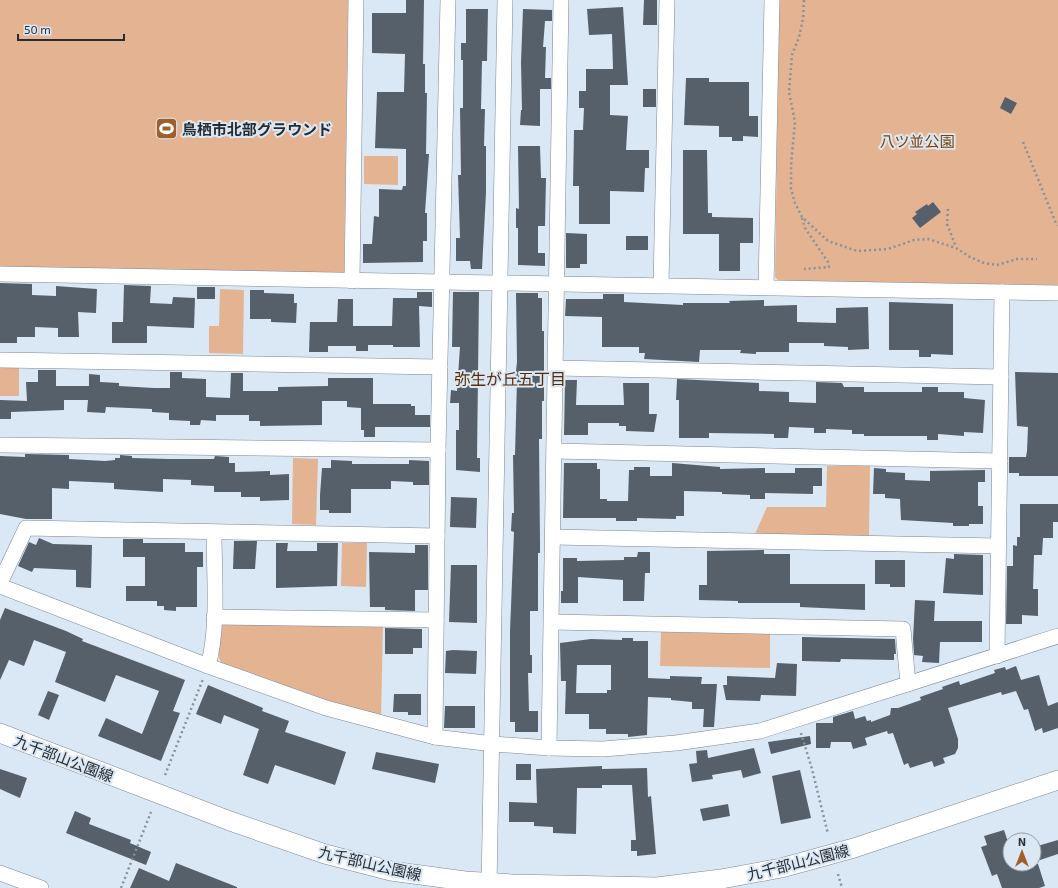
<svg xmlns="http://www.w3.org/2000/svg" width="1058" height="888" font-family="'Exo 2','Noto Sans JP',sans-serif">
  <rect width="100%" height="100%" fill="#dae7f4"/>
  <g fill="#e4b492">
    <path d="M0,0H348L344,275L0,268Z"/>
    <path d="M779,0H1058V285L779,281L775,277Z"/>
    <path d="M364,156H398V185L364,184Z"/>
    <path d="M220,289L244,290L243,354L209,353V326H219Z"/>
    <rect x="0" y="368" width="19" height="28"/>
    <path d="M293,458L318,459L316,525L292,524Z"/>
    <path d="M827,466H870L869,536L755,534L767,507H826Z"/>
    <path d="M342,543H367L366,587L341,586Z"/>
    <path d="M224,622L383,625L381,718L337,705L222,665L219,658V626Z"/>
    <path d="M661,632L770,634V668L660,666Z"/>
  </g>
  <g fill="#55606b" fill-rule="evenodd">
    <path d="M406,0H424L423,64H425V93H427L426,154H429L425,213H427V241H423V262L363,263V244H372L374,216L379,217V189L402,190L403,186H406V149L375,148L377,92H404L405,54L372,53V13H406Z"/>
    <path d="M644,0H657V25H643Z"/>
    <path d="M623,7L628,85H610V115L628,116L626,150H649V168H645L644,192L610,191V224H579V186H573L574,130H583L584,108H579V91H586V69H613L612,34L589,35L587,9Z"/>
    <path d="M466,9H488L487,61H482L481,109H485L484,146H486V193L482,269H471L470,261H456V238H460L458,175H461L460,108H463V60H461V43H466Z"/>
    <path d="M523,9L552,10V21H545L543,47H546L545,78H551V89H540V126L520,125L521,110H522L521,62Z"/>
    <path d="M686,78H709V82H749V116H758V137L743,136V141H732V137H719V126L684,125Z"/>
    <rect x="643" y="89" width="13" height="18"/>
    <path d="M1005,97L1017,103L1011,114L1000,108Z"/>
    <path d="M518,146H540L541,178H546L545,226H538V253H545V266L518,265V228H516V208L519,209Z"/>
    <path d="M683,150H707L708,213H712V217L753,218V243H740V271H719V234H683Z"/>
    <path d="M933,202L941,212L920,228L912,218L917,214L915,212L927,204L928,206Z"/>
    <path d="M566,233L587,234V264H580V268H566Z"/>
    <rect x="626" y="236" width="22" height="14"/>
    <path d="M0,283L32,284V295L56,296V286L97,289L96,313L78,312L79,337H58V328L35,327V337H17V343H0Z"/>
    <path d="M124,285L151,286L150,303L172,304L173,297L195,298L194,328L147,326V343H112V322H123Z"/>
    <rect x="197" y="287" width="18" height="12"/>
    <path d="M250,290H264V293L294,294V303H297L296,323L271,322V319H250Z"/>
    <path d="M417,292H432V307L419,306L420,347H393V345H368V351H356V346H328V352H309L310,322H337L338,299H353V326H392L393,298H417Z"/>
    <path d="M453,292H479L477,458H480V472L456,470V430H459V403H450L451,390L457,391L460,347H452Z"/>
    <path d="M516,293H538V298H542V331H544V401H542V439H539L540,542V553H538V611H530V655H532V673H528L529,711H538V732H515V722H510V631L514,532L511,531L512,513H514L513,455H515L517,380H515L517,362Z"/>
    <path d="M603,294H624V302L683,305V303H730L729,301L764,300V306L797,305V322L836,323V308L868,307L869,349L848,350V347L824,346V343H789V352H756V354L740,353L741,350H700L699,362L644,359L645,353H639V347H602V317L565,316L566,299H603Z"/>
    <path d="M889,302L953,304V355L931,354V357H919V350H889Z"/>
    <path d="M38,370H56V386H89V374L100,375V382L119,383V386L154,388H170V372H182V378L206,379V397L230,398L231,373H243V391H278V387L328,386V378H373V404H411V406H415V415H430V427H375V437H364V430H361V408L347,407V401H322V425L260,426V421H249V415H216V421L201,420L200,425H190V421L169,420V413L152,412V409L106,407L105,413L87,412L88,400H64V410L11,412V419H0V400L27,401L26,382H38Z"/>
    <path d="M1015,372L1058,373V476H1019V473H1009V457H1026L1027,451L1028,427L1017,426Z"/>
    <path d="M677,379L759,383V391L789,392V402L816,403V382L842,383L844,387H864V392H922V387H938V392H964V398L985,400L983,433L964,432V436L938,434V440H927V436H864V434H852V430L826,429V433H814V428L789,427L788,438H774V434L709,433V438H679V400H676Z"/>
    <path d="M565,380H577L576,405H624L623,383H649V414H657L654,432L626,431V426H619V423H588V435H564Z"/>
    <path d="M25,454L69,455V459L105,461L115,460V458H120V455L132,456V458L169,459H214L215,456L229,457V463H235V472L270,471V475L289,474V500L260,501V497H241V492H214V486L191,485V480L163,479V492L114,489V483L69,481V489L52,488V519H26L0,514V456L25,457Z"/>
    <path d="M331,460L352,461V464H409V460L429,461V485H413V482L391,481V489H351V513H329V510H320V495L322,468H331Z"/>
    <path d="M564,463H597V469H600V499H607V501H628L629,470H634V467H650V476H672V463L720,467V469L765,468V473H795V468H822V486H813V494L765,493V499H750V495L722,494V492L684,491V516H676V519L637,518V521H616V518H563Z"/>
    <path d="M874,468L886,469V472L905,473V480L930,481V471L985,470V482H978V506H983V524H969V526H953V523L901,520L900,499L885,498V494H873Z"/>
    <path d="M451,497L477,498L476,528L450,527Z"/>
    <path d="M1020,504H1058V522H1053V538H1043L1042,555H1034L1033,589H1038V616L1022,615V624H1006L1007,566H1013V545L1017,546V537H1020Z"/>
    <path d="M39,538L53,544L92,545L91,588L76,587V570L34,568L32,572L18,566L29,542L36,545Z"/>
    <path d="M123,539H143V543H185V552H203V567H197V607H176V611L164,610V606H157V601H126V586H145V557H123Z"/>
    <path d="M234,541H257L255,569H233Z"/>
    <path d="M276,543H288L287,551H317V543H338L337,586L276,588Z"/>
    <path d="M415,545H428V590H415V611L385,610V607H370L369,552L415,553Z"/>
    <path d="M764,550V554H790V584H865V610L800,607V603H738V601L699,600V585H707V551Z"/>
    <path d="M638,552H650V573H645L644,601H623V580L578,577V603H561V591H563V558H577V561L624,560V557H637Z"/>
    <path d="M954,554L983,555V595L943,593L946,558L954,559Z"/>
    <path d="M875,560H905V587H890V584H875Z"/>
    <path d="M451,565H477V623L449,622Z"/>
    <path d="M915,600L935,601L934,621H982V642H940L939,663L922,662L923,656L914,655L913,639Z"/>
    <path d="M5,608L66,631L83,639L82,641L185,680L173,711L180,713L161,761L98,736L106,718L142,734L159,691L116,675L105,702L55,682L66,652L34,640L24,666L9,660L0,680V620Z"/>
    <path d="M385,628L422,629V648H413V654H385Z"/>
    <path d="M802,637L895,639L896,654H894V660L841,659L840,662L802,661Z"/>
    <path d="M622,638H633V641H648V678L670,679V676L702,677L701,684H717L714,727H703L704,709H692V702L671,700V698L648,697L647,735L628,737V734H606V729H589V714H565L566,681H561L560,643L591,639L622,640ZM577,665H611V690H607V693H576Z"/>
    <path d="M453,650L477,651L476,674L445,673L446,651Z"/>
    <path d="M777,663L797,664L796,696L761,695L760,701L726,700L723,685H727V676L775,678Z"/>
    <path d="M1016,666L1021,680L1039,675L1048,706L1058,702V728L1043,733L1042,728L1035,731L1028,709L1024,710L1016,691L1002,695L1001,692L948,708L958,739V748L955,754L943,758L945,763L934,767L932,761L910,768L908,763L904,765L893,733L888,734L887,731L865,738L867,745L853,749L851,742H831L830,748H816V723H833V717L853,711L855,719L865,716L867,721L871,720V722L890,715L891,708H898L921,700L920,697L943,689L942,687L959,681L960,685L995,673L994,670L1005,667L1006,670Z"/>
    <path d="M208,685L263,708L262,711L289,721L285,732L346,752L335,785L275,765L268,784L243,775L259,729L224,715L221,724L196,714Z"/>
    <path d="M48,691L59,695L49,720L38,715Z"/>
    <path d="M394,694H421V715H408V712H393Z"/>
    <path d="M445,706H475V728H444Z"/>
    <path d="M810,736L811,744L771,754L768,742Z"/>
    <path d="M754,748L761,773L743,778L741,770L712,775L713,779L692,782L689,764L697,763L696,751L707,750L708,758Z"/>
    <path d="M376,752L439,764L435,783L372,769Z"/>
    <rect x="516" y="764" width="15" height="16"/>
    <path d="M602,766V769L647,768L648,797L651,796L656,854L637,856V851H631V840H636L632,785H602V788H577L576,834L553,833V827L534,826V822H509V802L537,803L536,769Z"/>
    <path d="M0,769L27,778L20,798L0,789Z"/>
    <path d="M800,770L811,818L781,824L772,776Z"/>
    <path d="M728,804L730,816L703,821L700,809Z"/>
    <path d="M75,811L91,818L89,824L131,840L130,843L151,852L146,865L66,833Z"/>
    <path d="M1004,830L1010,848V864H1038L1045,886L1039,888H1002L997,874L992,876L981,847L987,845L984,836Z"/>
    <path d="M1058,840V854L1034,862V847Z"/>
    <path d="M176,863L237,887V888H130L139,868L169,881Z"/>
  </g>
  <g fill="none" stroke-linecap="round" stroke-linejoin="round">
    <defs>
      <g id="minor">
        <path d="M0,274L1058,293"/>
        <path d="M352,281L356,0"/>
        <path d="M661,285L667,0"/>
        <path d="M766,287L772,0"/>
        <path d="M0,360L440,367"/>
        <path d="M556,368L1001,377"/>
        <path d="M0,445L438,450"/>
        <path d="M555,451L1000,461"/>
        <path d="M553,537L998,546"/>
        <path d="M0,583L26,528L437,536"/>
        <path d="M0,586L208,666L326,708L435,737L493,744L549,748L603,749L676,743L760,731L1058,636"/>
        <path d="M214,617L436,620"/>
        <path d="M552,622L903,629L908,684"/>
        <path d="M997,656L1002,292"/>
        <path d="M208,666C219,628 214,573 214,532"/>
        <path d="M435,737L438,450L448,0"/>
        <path d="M549,748L561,0"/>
        <path d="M0,873L41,888"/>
        <path d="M489,888L505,0"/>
      </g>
      <path id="major" d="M0,733L230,821L325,854L391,871L465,881L512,884L657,887L721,879L781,868L854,848L1058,780"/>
    </defs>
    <use href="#minor" stroke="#7c8794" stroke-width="16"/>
    <use href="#major" stroke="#7c8794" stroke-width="20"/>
    <g stroke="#87919a" stroke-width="2.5" stroke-dasharray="2 3" stroke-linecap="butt">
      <path d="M804,0L803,19L799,37L792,55L789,92L795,122L791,165V189L795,203L802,217L828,241L857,251L888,249L914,240L928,239L956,248L970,257L984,263L997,265L1017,259H1037"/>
      <path d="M1023,142L1057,226"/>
      <path d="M948,209L947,224L956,247"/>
      <path d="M802,218L805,228L828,262L829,267L804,269"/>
      <path d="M801,733L812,769L828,834"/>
      <path d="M165,775L203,679"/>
      <path d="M838,874L842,888"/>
      <path d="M121,888L151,812"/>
    </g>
    <use href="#minor" stroke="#fff" stroke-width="15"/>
    <use href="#major" stroke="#fff" stroke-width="19"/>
  </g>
  <defs>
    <symbol id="stadium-square" viewBox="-11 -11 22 22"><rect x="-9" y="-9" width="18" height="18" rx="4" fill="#a05f2a" stroke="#dae7f4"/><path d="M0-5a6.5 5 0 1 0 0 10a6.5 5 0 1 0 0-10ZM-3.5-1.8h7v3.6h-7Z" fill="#fff"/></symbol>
  </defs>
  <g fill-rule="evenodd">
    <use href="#stadium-square" x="154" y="116" width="25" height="25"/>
  </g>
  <g text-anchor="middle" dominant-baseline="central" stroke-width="4" stroke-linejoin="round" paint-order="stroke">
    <g font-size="15" font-weight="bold" fill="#272c31" stroke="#dae7f4" text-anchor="start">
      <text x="182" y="129">鳥栖市北部グラウンド</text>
    </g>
    <g font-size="15" fill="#7c4002" stroke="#dae7f4">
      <text x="917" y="141">八ツ並公園</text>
    </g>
    <g font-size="15" fill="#272c31" stroke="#dae7f4">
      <text transform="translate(64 758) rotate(21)">九千部山公園線</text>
      <text transform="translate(798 862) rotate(-14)">九千部山公園線</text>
      <text transform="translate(370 863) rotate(13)">九千部山公園線</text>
    </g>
    <g font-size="16" fill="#592e06" stroke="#dae7f4">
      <text x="510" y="378">弥生が丘五丁目</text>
    </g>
  </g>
  <g transform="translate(1022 852)"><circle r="19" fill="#dae7f4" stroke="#929ca6"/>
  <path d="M0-3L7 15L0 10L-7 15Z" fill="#a05f2a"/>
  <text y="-6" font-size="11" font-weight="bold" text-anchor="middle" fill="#272c31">N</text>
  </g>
  <path d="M18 34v6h106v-6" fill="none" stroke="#272c31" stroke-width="2"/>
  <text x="24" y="34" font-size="12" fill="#272c31" stroke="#dae7f4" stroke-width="3" paint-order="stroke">50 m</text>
</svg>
